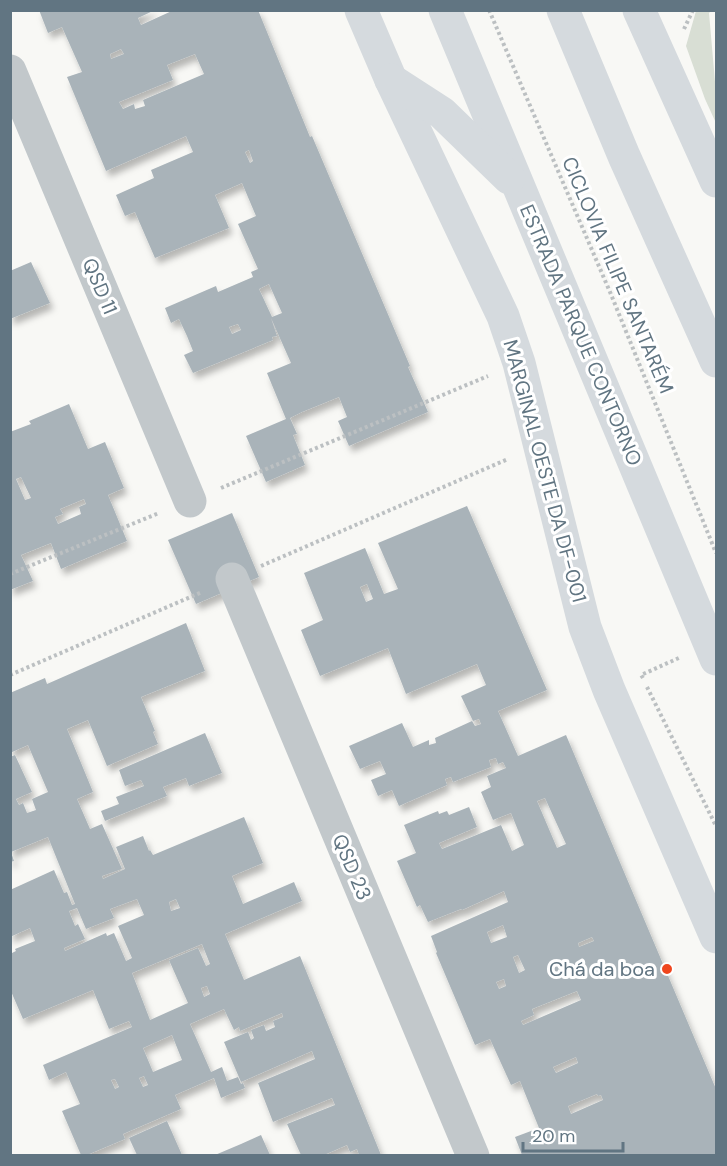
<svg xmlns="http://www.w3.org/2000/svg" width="727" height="1166" font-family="'DM Sans',sans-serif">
  <defs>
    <filter id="shadow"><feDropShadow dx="3.5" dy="6" stdDeviation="3" flood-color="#0004"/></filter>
  </defs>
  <rect width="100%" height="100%" fill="#f8f8f5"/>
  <path fill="#d8ded4" d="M696,11H711L709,13L716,93V123L705,99L686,46Z"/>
  <g fill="#a9b3b9" fill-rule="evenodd" filter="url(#shadow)">
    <path d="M39,10H155L138,18L141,25L174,10H258L310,137L312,136L410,366L408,367L428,412L349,446L338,421L347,417L339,397L302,412L290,418L297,434L293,435L305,465L266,482L246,436L286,419L267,373L291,363L271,318L277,336L272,337L273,340L193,373L184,355L193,351L187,336L179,319L171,323L165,308L216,286L218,292L253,277L251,272L258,269L238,224L256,216L242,183L215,195L229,228L155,258L135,212L125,216L116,195L154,178L151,170L193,152L186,136L106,171L67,77L82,72L62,27L48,33ZM121,49L124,54L111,59L110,54ZM195,54L204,74L143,100L145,106L135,109L134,104L123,109L119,102L173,80L167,65ZM249,150L253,161L250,163L245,152ZM269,284L282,313L272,317L259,289ZM238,324L241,330L232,334L229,327Z"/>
    <path d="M31,262L50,303L10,319V271Z"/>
    <path d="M69,404L88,449L105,442L124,488L108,495L127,541L61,569L51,543L21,555L33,581L10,590V482L12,481L10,432L31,424L29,421ZM21,477L31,498L25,500L16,479ZM84,499L86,504L79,507L81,514L58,524L55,517L63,514L60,509Z"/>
    <path d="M467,506L547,690L498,711L518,756L566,735L716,1089V1155H522L515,1137L539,1128L520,1081L511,1085L490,1039L475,1045L436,953L437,952L431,936L508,902L504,891L462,910L461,909L428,922L420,905L417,907L397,861L416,853L404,825L438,811L439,814L447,811L449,815L469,807L477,827L439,843L442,849L501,825L512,851L524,845L511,813L493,820L481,792L491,787L487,776L506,768L503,762L498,764L496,758L489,760L491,767L453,782L451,777L445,779L447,785L399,806L392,790L378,796L371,780L386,774L380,761L360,769L349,746L402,723L413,747L429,740V745L436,743L435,738L472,721L475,726L481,724L479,719L473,721L461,696L486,685L477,664L406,694L388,648L320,676L301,630L323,620L304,573L365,548L384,594L398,589L378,543ZM367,584L373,599L366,602L360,587ZM545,798L566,844L557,848L537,801ZM503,925L507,937L491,943L487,932ZM592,937L594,941L579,947L578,943ZM518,955L525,970L519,973L513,957ZM504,979L506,986L499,989L496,982ZM577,991L581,1000L523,1025L521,1021L534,1015L532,1009ZM576,1057L578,1063L556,1073L553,1067ZM597,1094L598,1096L601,1095L603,1100L571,1114L568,1106Z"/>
    <path d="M232,513L259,577L196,604L168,540Z"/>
    <path d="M186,623L205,671L141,697L155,731L153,732L158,744L107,766L88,720L67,729L93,792L77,799L90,829L102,824L122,869L102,876L103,879L125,869L116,847L143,836L149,851L150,850L153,855L244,817L263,863L232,876L243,904L294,882L302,901L225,934L244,980L300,956L381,1155H359L357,1149L350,1152L347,1145L324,1155H301L287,1124L335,1105L332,1098L273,1122L258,1083L315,1059L312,1051L241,1082L224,1042L248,1032L251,1040L254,1038L251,1030L264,1025L266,1031L275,1027L273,1021L283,1017L282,1013L240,1031L239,1027L234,1030L224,1009L190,1024L211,1072L222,1067L227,1081L238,1077L241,1084L243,1083L245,1088L221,1098L214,1078L175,1095L181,1109L123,1134L125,1139L87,1155H81L62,1111L80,1104L66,1072L49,1080L43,1065L132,1027L129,1021L109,1029L93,990L23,1019L10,989V954L16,951L15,949L35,941L30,928L10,937V890L54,870L64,893L67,892L72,905L75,904L48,837L11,852L14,861L10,862V829H12L10,826V757L15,755L32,792L16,799L19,805L23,803L27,813L36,810L32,799L48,792L28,745L10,753V693L45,678L47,684ZM137,899L144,915L118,926L132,958L126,961L114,933L107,936L106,933L65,951L64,948L85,939L78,924L75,926L69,911L77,908L86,929L114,918L110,909ZM176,899L180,908L171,911L169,902ZM202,944L210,964L206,966L198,948L169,960L188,1003L150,1020L132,973ZM207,986L210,994L204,997L201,988ZM172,1035L182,1060L153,1072L143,1048ZM144,1076L148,1085L143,1087L139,1078ZM115,1079L119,1087L115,1089L111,1080Z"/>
    <path d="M205,733L222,773L189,786L186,778L163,787L167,796L105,821L101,811L119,804L116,797L144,786L141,780L125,786L119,770Z"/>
    <path d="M167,1121L182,1155H137L129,1138Z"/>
    <path d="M261,1135L270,1155H215L241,1144Z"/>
  </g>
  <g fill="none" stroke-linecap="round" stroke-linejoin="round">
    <g stroke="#bcc0c2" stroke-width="4" stroke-dasharray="3 3" stroke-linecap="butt">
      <path d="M489,10L610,292L716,553"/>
      <path d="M684,29L693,10"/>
      <path d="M221,488L488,376"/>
      <path d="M261,566L508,459"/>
      <path d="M10,574L159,513"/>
      <path d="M10,675L202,592"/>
      <path d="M643,678L641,675L681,657"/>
      <path d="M647,687L716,826"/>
    </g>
    <g stroke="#c2c8cb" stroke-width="33">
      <path d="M10,71L190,501"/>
      <path d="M232,579L473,1156"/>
    </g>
    <g stroke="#d5dade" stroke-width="33">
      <path d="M361,10L391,80L503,316L519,363L585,627L609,690L716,937"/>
      <path d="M639,10L716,181"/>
    </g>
    <g stroke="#d5dade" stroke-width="33">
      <path d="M445,10L716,659"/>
      <path d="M563,10L624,156L716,361"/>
      <path d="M391,80L442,113L509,178"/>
    </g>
  </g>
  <circle fill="#ef461e" stroke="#fff" stroke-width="2" cx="667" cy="969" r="6"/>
  <g text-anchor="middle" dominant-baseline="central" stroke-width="6" stroke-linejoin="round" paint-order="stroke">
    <g font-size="20" fill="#617582" stroke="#fff">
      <text transform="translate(618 275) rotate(67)">CICLOVIA FILIPE SANTARÉM</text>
      <text transform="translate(100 286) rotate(67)">QSD 11</text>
      <text transform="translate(581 335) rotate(67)">ESTRADA PARQUE CONTORNO</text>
      <text transform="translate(545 471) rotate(75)">MARGINAL OESTE DA DF-001</text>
      <text transform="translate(352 867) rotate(67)">QSD 23</text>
    </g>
    <g font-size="20" fill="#617582" stroke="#fff" text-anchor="end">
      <text x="655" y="969">Chá da boa</text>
    </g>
  </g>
  <rect width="727" height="1166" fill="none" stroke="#617582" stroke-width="24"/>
  <path d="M523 1142v9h100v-9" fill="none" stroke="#617582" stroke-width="3"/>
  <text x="532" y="1142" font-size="18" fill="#617582" stroke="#ffffff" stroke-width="4.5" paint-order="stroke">20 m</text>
</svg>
